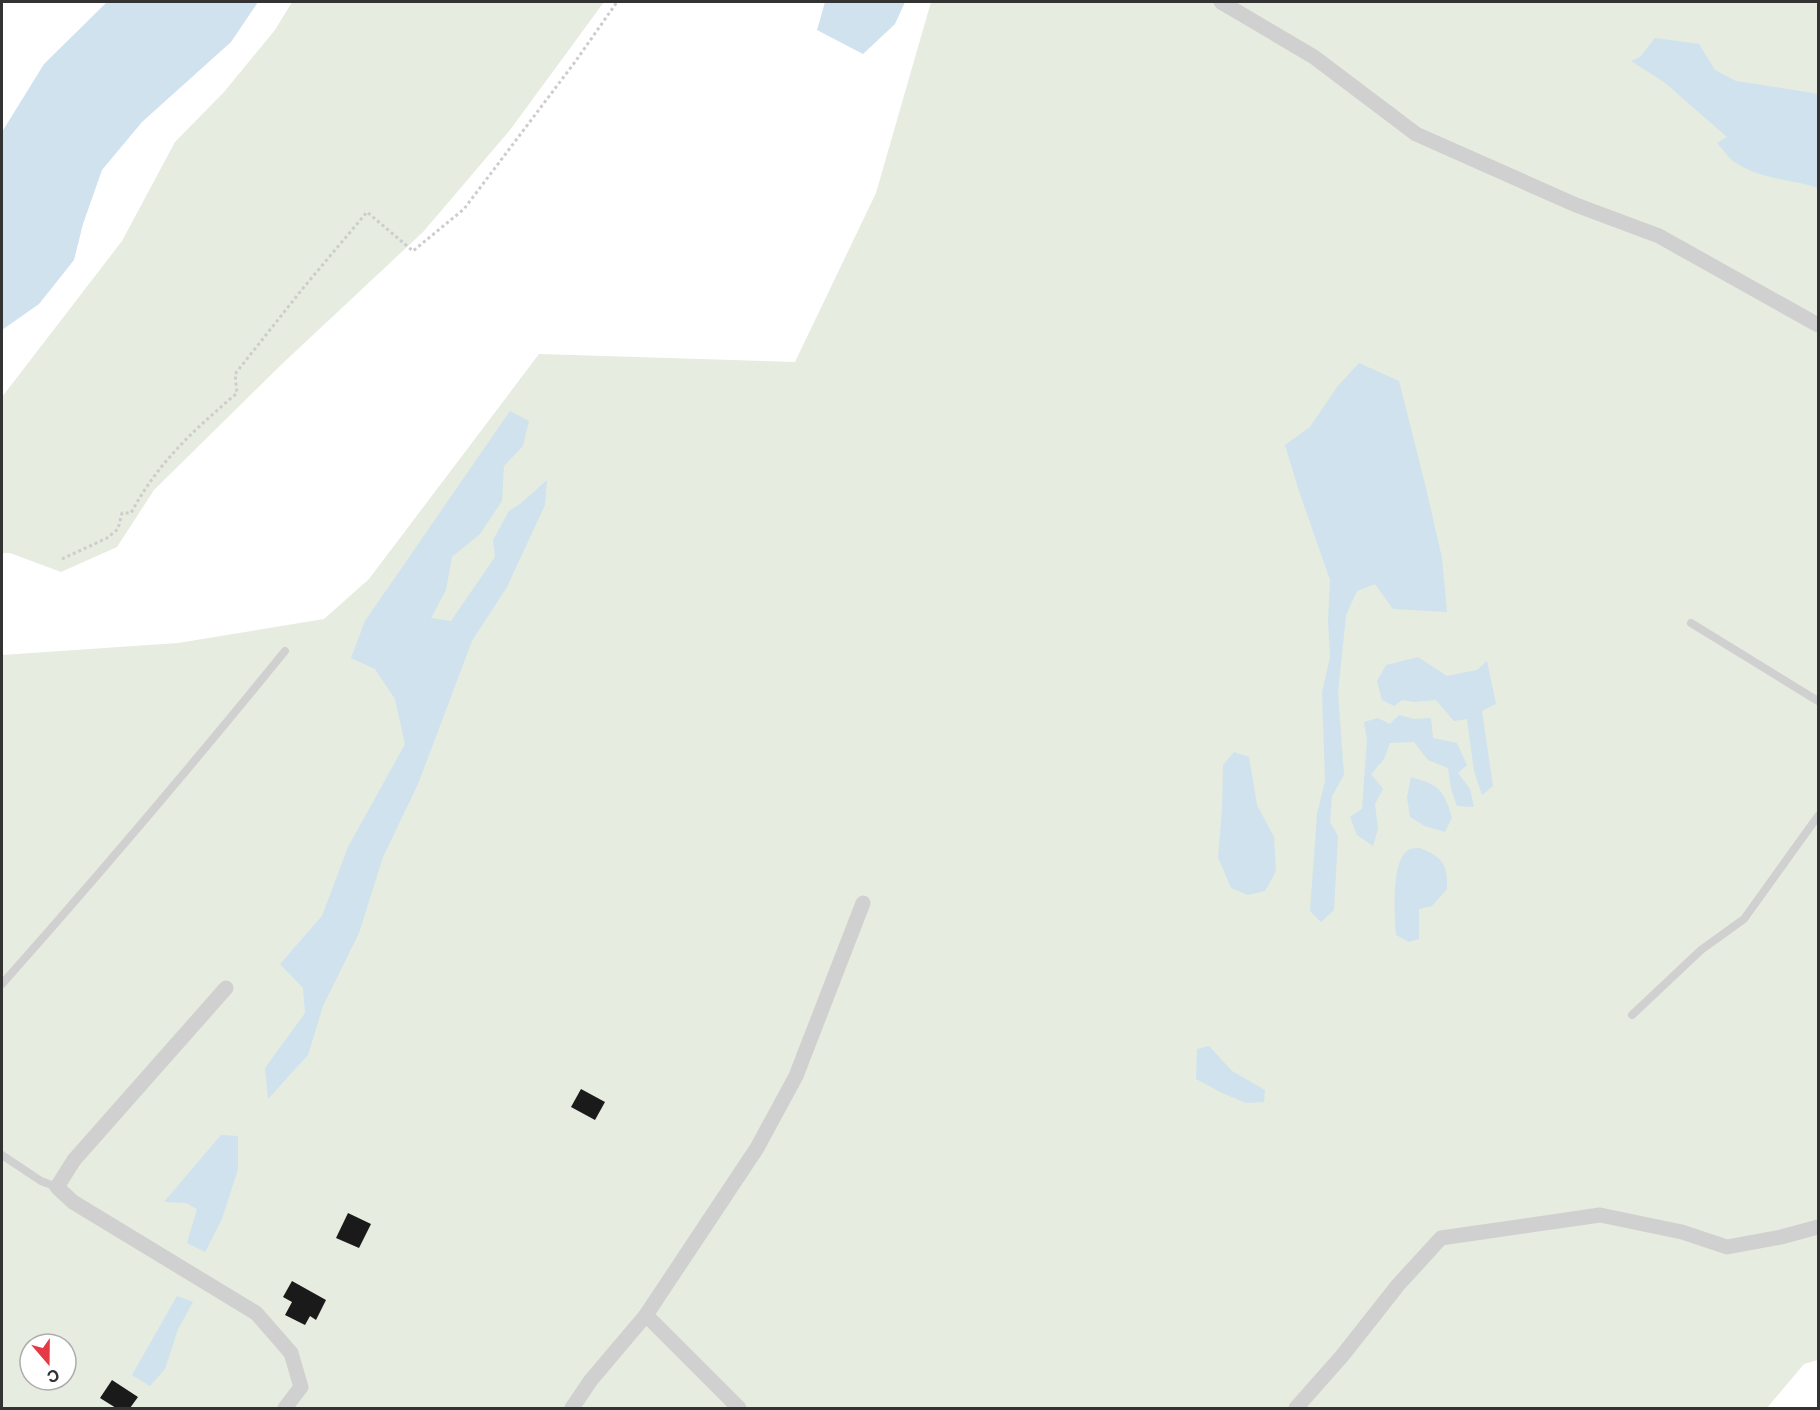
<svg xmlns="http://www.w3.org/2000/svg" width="1820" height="1410" font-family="Inter,sans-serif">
  <rect width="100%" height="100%" fill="#fff"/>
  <g fill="#e6ecdf" fill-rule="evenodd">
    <path d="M292,2H604L510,130L423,232L282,364L154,490L117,547L61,572L10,553H2V397L122,241L175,142L224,92L275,30Z"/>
    <path d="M931,2H1818V1360L1804,1364L1767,1408H2V655L178,643L324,619L369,579L539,354L795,362L876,193ZM30,1344H66V1380H30Z"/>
  </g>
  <g fill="#cfe2ee">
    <path d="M107,2H258L231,42L142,122L102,170L83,224L74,260L39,304L2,330V132L44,64Z"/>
    <path d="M825,2H905L895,24L863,54L817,30Z"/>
    <path d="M1655,38L1699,44L1715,70L1736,81L1813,93L1818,95V188C1791,179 1758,179 1733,161C1727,156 1722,148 1717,143L1727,137L1664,82L1631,61L1640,57Z"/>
    <path d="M1359,363L1399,381L1425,484L1442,558L1447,612L1393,609L1375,584L1357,591L1346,615L1338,693L1344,775L1332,796L1330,822L1338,836L1334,910L1321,922L1310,911L1317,814L1325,781L1322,692L1330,657L1328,620L1330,580L1299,491L1285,445L1310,427L1337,387Z"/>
    <path d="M510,411L529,421L523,446L504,466L502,501L480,534L452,557L446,590L431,618L451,621L495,557L493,540L509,511L520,504L547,480L545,505L507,587L472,641L418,784L383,857L359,933L323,1006L308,1055L268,1099L265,1068L305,1013L303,988L280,964L322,916L348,847L405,744L395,699L375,669L351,658L365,621Z"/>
    <path d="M1418,657L1447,676L1477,670L1487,661L1496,704L1482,711L1493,786L1482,795L1474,771L1467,719L1454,721L1436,700L1414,702L1402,700L1394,706L1382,700L1377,681L1386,665Z"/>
    <path d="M1399,715L1414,719L1431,718L1433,738L1457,743L1467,765L1458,773L1470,789L1474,807L1457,806L1451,789L1448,768L1428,760L1414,742L1390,743L1384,759L1371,774L1383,789L1375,804L1378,829L1373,846L1357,835L1350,817L1362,809L1367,740L1364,722L1378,718L1390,724Z"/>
    <path d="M1234,752L1249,757L1257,805L1274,837L1276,871L1265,891L1248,895L1231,888L1218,857L1222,809L1223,765Z"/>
    <path d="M1411,777C1439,785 1444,790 1452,818L1445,832L1425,826L1410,817L1407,797Z"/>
    <path d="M1420,848C1443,858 1448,864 1447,889L1432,906L1419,909V939L1409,942L1396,935C1395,915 1390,859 1410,849C1413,848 1417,848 1420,848Z"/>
    <path d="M1209,1046L1232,1071L1265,1090L1264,1102L1246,1103L1222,1093L1196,1079L1197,1049Z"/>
    <path d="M221,1135L238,1136V1169L222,1219L205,1252L187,1243L197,1209L186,1203L164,1202Z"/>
    <path d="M177,1296L193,1302L178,1329L165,1369L150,1386L132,1375Z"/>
  </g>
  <g fill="#1a1a1a">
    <path d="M581,1089L605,1102L595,1120L571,1107Z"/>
    <path d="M348,1213L371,1224L359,1248L336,1238Z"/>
    <path d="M292,1281L326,1300L316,1320L310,1316L305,1325L285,1315L292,1302L283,1297Z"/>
    <path d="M112,1380L138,1397L130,1408H116L100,1398Z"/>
  </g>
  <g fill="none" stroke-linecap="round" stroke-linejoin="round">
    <path stroke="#cdcdcd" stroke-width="3" stroke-dasharray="3 3" stroke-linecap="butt" d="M62,559L107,538L118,529L122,513H131C159,461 193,431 237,393L235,374L304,287L367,212L413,251L464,209L575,62L617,2"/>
    <g stroke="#d0d0d0" stroke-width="8">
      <path d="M1691,623L1818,701"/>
      <path d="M2,984C99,875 193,764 285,651"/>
      <path d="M1632,1015L1701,950L1744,919L1818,816"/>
      <path d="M2,1155L41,1181L57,1187"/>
    </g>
    <g stroke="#d0d0d0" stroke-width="15">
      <path d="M1221,2L1314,57L1416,134L1576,205L1659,236L1818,325"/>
      <path d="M226,988L74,1160L57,1187L73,1202L256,1313L291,1353L301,1387L285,1408"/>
      <path d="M646,1315L739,1408"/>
      <path d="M572,1408L591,1380L646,1315L757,1148L796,1076L863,903"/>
      <path d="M1296,1408L1342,1356L1398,1285L1441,1238L1600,1215L1682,1232L1727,1247L1781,1237L1818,1227"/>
    </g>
  </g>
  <rect width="1820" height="1410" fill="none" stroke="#333333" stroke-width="6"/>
  <g transform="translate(48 1362) rotate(160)"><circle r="28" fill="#ffffff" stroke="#adadad" stroke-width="1.5"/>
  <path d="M0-4.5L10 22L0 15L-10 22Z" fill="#e63946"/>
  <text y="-9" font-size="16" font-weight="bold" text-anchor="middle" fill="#333333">С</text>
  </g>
</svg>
